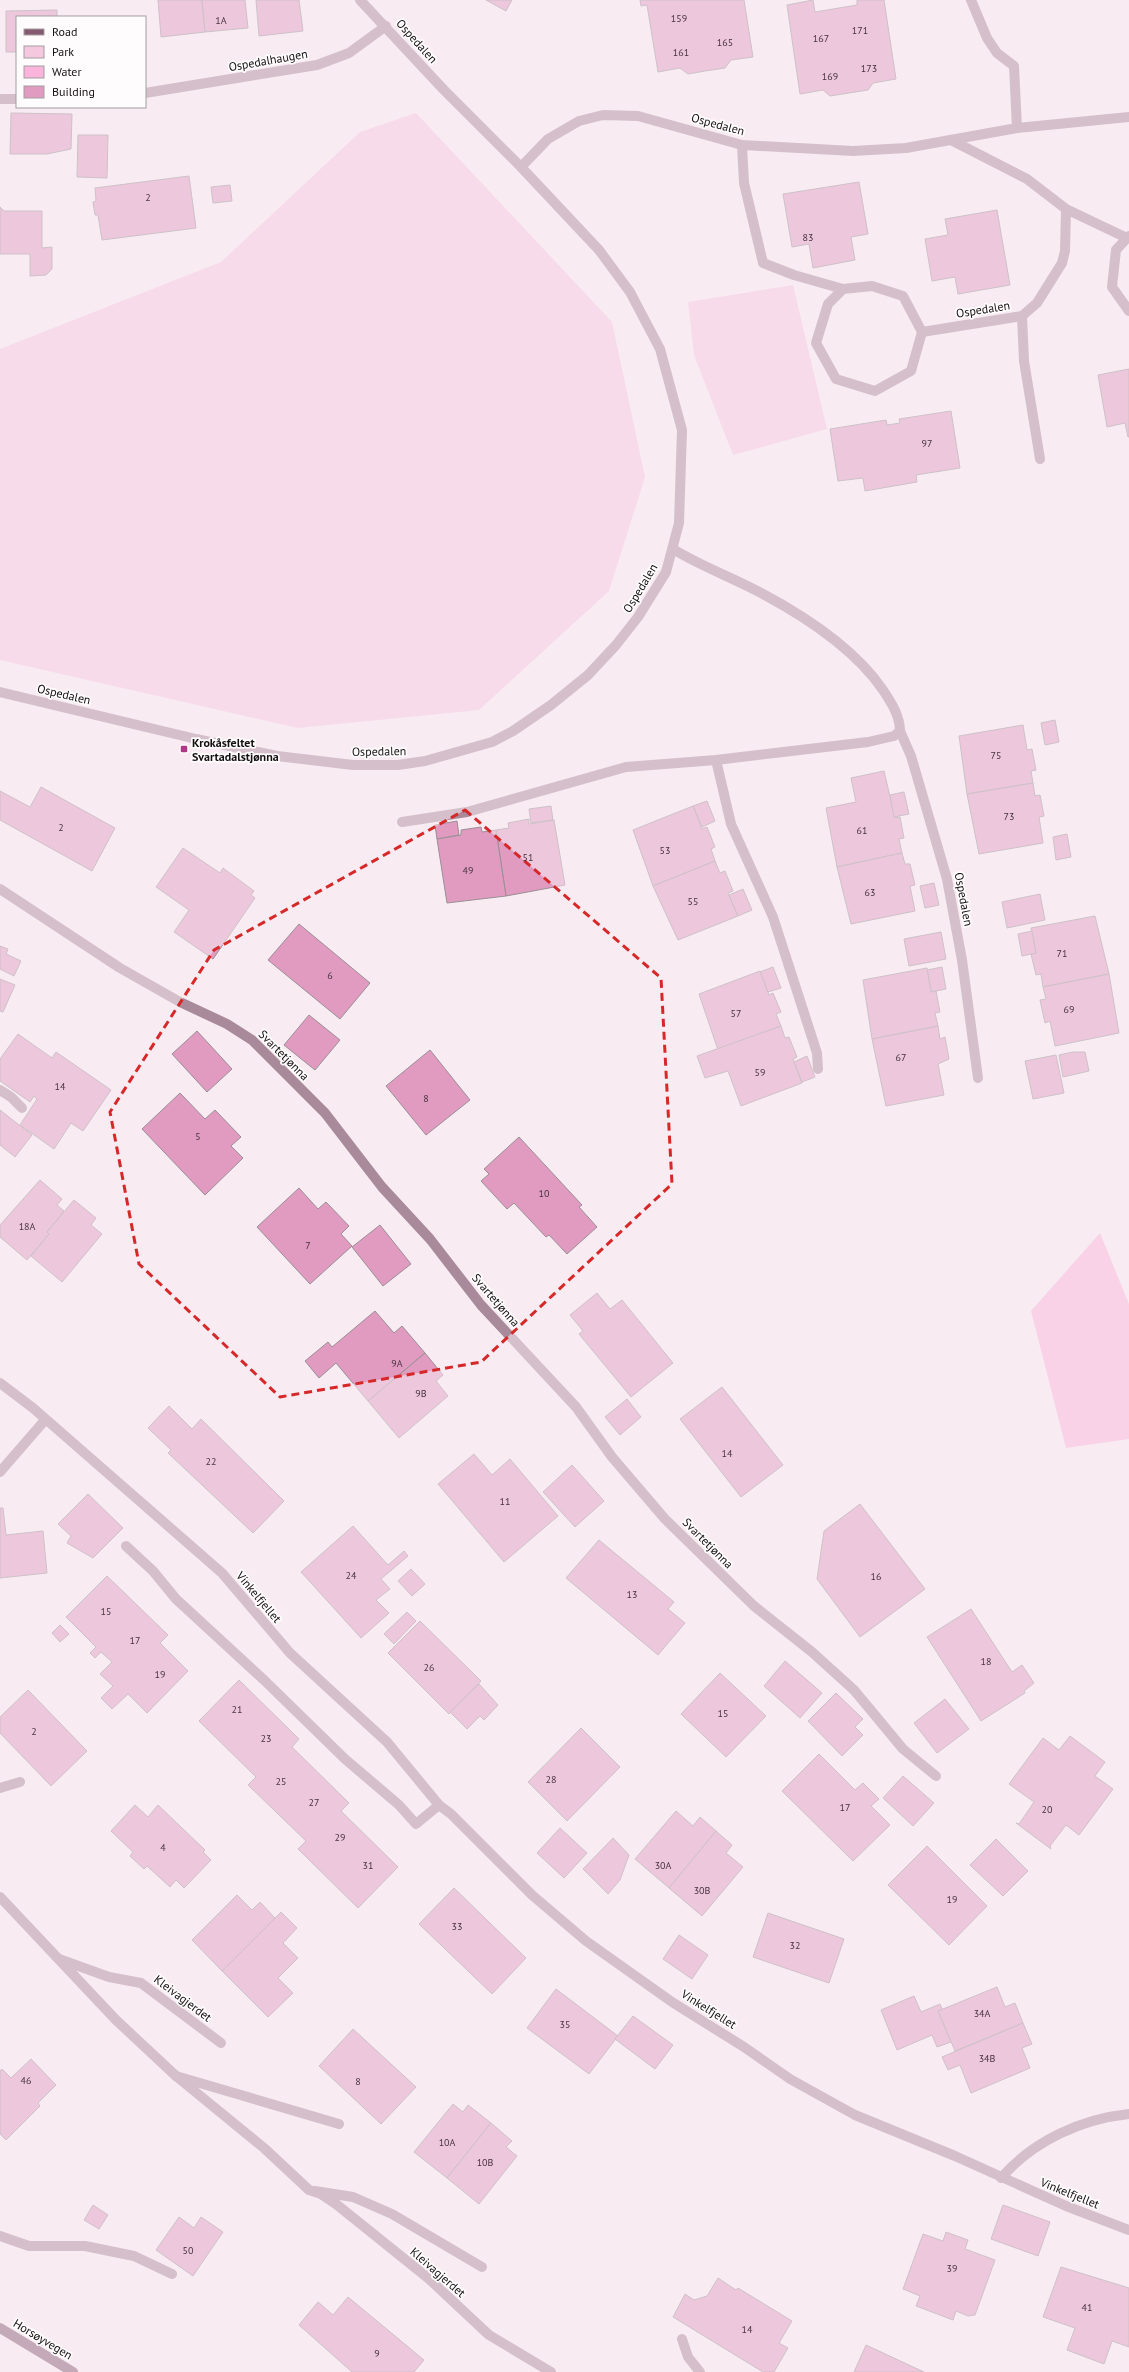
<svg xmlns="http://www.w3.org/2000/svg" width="1129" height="2372" font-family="'PT Sans',sans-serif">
  <rect width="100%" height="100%" fill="#f8ebf2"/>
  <g fill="#f5c8e0">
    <path d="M416,113L612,322L645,477L609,591L479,710L298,728L0,660V349L221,262L360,132Z"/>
    <path d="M793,285L827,429L733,455L694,355L688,302Z"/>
  </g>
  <path fill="#fbb4db" d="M1100,1233L1129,1304V1439L1066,1448L1031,1311Z"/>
  <g fill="#e19bc1" stroke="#9a8f94">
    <path d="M158,0H202L205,32L161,37Z"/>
    <path d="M202,0H245L248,28L205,32Z"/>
    <path d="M256,0H299L303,31L259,36Z"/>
    <path d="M486,0H512L506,11Z"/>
    <path d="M640,0H744L753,57L731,60L725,68L705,71L688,74L680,68L658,72L647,5L641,6Z"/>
    <path d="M813,0L815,12L857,5V0H884L896,79L873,83L868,90L830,96L823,90L800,94L787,5Z"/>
    <path d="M57,10V17H17V52H6V11Z"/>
    <path d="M11,113L72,114L71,149L47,154H10Z"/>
    <path d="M78,135H108L107,178L77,177Z"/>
    <path d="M189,176L196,228L102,240L98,215H95L93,202L96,201L95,188Z"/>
    <path d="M859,182L868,234L851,237L855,260L813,268L809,244L792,247L783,194Z"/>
    <path d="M230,185L232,201L213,203L211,187Z"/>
    <path d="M0,207L4,211H42V248L52,247V269L46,275L30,276V254H0Z"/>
    <path d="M997,210L1010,285L958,294L955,277L932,281L925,239L948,235L945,219Z"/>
    <path d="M1129,369V437H1128L1125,423L1107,427L1098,375Z"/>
    <path d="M951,411L960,468L916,475L917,482L865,491L863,478L838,481L830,429L886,420L887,425L900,423L899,419Z"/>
    <path d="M1055,720L1059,742L1045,745L1041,723Z"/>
    <path d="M1023,725L1027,750L1032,749L1036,770L1031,771L1033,783L967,794L959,736Z"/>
    <path d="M884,771L895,818L900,817L904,838L899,839L902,853L837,867L826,808L856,802L851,778Z"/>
    <path d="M1033,783L1035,796L1040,795L1044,816L1039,817L1043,843L979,854L967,794Z"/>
    <path d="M41,787L115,828L92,871L0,820V791L30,807Z"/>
    <path d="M904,792L909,814L894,817L890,795Z"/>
    <path d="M707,801L715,821L702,827L693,806Z"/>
    <path d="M551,806L553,820L531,823L529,809Z"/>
    <path d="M693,806L702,829L707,827L715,847L711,849L715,861L653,886L633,830Z"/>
    <path d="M529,819V824L554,820L565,885L506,896L496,830L509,828L508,823Z"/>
    <path d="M457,821L459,835L437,839L435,825Z"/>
    <path d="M481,827L482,832L496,830L506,896L447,903L437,839L461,835V830Z"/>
    <path d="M1067,834L1071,857L1056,860L1053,837Z"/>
    <path d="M183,848L220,873L223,868L254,891L251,895L255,898L213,959L174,932L189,910L156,887Z"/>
    <path d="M902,853L905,864H910L915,885L910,886L915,911L851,924L837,867Z"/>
    <path d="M715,861L720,873L725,871L733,891L728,893L738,916L678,940L653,886Z"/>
    <path d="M934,883L939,905L925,908L920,886Z"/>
    <path d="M743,889L752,910L738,916L729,895Z"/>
    <path d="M1040,894L1045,920L1007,928L1002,902Z"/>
    <path d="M1095,916L1109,974L1043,987L1041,974L1036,975L1031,954L1036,953L1031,928Z"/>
    <path d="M299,924L370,983L340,1019L268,960Z"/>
    <path d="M1032,931L1036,953L1022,956L1018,934Z"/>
    <path d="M941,932L946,959L909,966L904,939Z"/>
    <path d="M0,946L8,949L6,954L21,961L14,976L0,969Z"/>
    <path d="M773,967L781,988L768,992L760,972Z"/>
    <path d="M942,967L946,989L931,992L927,970Z"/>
    <path d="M927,968L931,992L936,991L940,1012L935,1013L938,1026L872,1039L863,980Z"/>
    <path d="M760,971L769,995L773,993L781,1012L776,1014L781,1026L718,1050L699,994Z"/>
    <path d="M1109,974L1119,1033L1055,1046L1050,1021L1045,1023L1040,1000L1046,999L1043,987Z"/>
    <path d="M0,979L15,985L3,1012L0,1011Z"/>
    <path d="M309,1015L340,1040L315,1070L284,1045Z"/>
    <path d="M781,1026L785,1038L789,1037L797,1057L793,1059L802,1083L741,1106L728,1071L705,1078L697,1056Z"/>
    <path d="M938,1026L940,1039L945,1037L949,1059L938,1064L944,1095L886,1106L872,1039Z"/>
    <path d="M197,1031L232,1069L207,1092L172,1054Z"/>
    <path d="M18,1034L52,1058L56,1052L111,1090L83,1131L71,1123L54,1149L20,1125L37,1099L34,1096L30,1102L0,1081V1059Z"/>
    <path d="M430,1050L470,1100L426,1135L386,1086Z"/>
    <path d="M1073,1052H1085L1089,1071L1063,1077L1059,1055Z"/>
    <path d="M1056,1055L1064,1093L1033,1099L1025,1061Z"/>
    <path d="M807,1056L815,1077L802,1082L794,1062Z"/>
    <path d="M180,1093L205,1119L215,1110L241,1137L231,1146L243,1158L205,1195L142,1129Z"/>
    <path d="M0,1110L32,1135L15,1157L0,1145Z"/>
    <path d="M519,1137L582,1205L579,1207L597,1227L567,1254L549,1235L546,1237L514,1203L507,1209L481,1181L489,1174L484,1169Z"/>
    <path d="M40,1180L62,1199L57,1205L64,1211L47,1232L49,1234L27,1260L0,1237V1225Z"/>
    <path d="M299,1188L318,1209L326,1202L349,1226L341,1234L352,1246L310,1284L257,1227Z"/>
    <path d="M74,1200L96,1218L91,1225L102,1234L62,1282L31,1256L49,1234L47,1232Z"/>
    <path d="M380,1225L411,1264L383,1286L352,1247Z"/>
    <path d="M597,1293L610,1309L622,1300L673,1363L631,1397L579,1334L583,1331L570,1315Z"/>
    <path d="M375,1311L394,1333L402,1326L425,1353L368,1401L336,1363L319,1378L305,1361L328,1342L332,1347Z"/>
    <path d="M425,1353L443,1375L436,1381L448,1396L399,1438L368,1401Z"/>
    <path d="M722,1387L783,1465L741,1497L680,1419Z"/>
    <path d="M627,1399L641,1417L620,1435L605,1417Z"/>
    <path d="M169,1406L192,1429L201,1419L284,1501L253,1533L168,1453L171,1450L148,1428Z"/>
    <path d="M474,1454L492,1475L510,1459L558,1516L504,1562L438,1484Z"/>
    <path d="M572,1465L604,1501L575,1527L543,1492Z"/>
    <path d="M88,1494L123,1528L93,1558L67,1543L71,1536L58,1524Z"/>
    <path d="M860,1504L925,1589L860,1637L817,1579L824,1531Z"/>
    <path d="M0,1508H3L6,1535L43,1531L47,1573L0,1578Z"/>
    <path d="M353,1526L388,1565L404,1551L408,1556L381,1579L390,1589L376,1600L389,1613L361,1638L301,1572Z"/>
    <path d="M599,1540L674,1602L668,1609L685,1623L658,1655L566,1578Z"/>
    <path d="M411,1569L425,1584L412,1596L398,1581Z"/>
    <path d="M107,1576L168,1635L160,1643L188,1671L147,1713L128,1694L112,1709L101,1698L113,1686L100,1674L112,1662L101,1652L95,1658L90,1653L96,1647L66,1617Z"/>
    <path d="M971,1609L1012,1672L1022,1665L1034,1683L1024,1691L1025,1693L981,1721L927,1637Z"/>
    <path d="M407,1612L416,1621L394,1644L384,1634Z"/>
    <path d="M420,1621L481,1681L449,1714L388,1653Z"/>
    <path d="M60,1625L69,1634L60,1642L52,1633Z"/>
    <path d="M785,1661L822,1693L800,1718L764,1686Z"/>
    <path d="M720,1673L766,1716L726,1757L681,1714Z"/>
    <path d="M239,1680L299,1739L292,1747L349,1803L341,1811L398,1867L358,1908L298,1849L306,1841L248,1785L256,1777L199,1721Z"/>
    <path d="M479,1684L498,1705L484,1720L480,1716L467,1729L450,1712Z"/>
    <path d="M28,1690L87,1751L51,1786L0,1733V1717Z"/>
    <path d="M836,1693L863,1719L855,1727L863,1735L842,1756L808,1721Z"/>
    <path d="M945,1699L969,1729L937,1753L914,1723Z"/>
    <path d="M581,1728L620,1767L567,1821L528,1782Z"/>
    <path d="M1070,1736L1105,1762L1095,1776L1113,1789L1079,1835L1066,1825L1050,1846L1051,1849L1016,1823L1019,1824L1034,1802L1009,1784L1043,1738L1059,1750Z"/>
    <path d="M819,1754L855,1790L863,1783L879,1799L871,1806L890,1825L853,1861L782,1791Z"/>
    <path d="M903,1776L934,1803L913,1826L883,1798Z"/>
    <path d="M135,1805L148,1817L158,1805L205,1850L203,1852L211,1860L184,1888L176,1880L170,1887L147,1866L144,1869L130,1856L133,1852L111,1831Z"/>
    <path d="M676,1811L693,1826L700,1817L716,1831L669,1888L635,1859Z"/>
    <path d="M560,1828L587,1853L564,1878L537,1853Z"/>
    <path d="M716,1831L732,1845L726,1853L743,1867L702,1916L669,1888Z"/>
    <path d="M613,1838L629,1855L620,1880L608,1894L583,1869Z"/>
    <path d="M996,1839L1028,1871L1003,1896L970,1865Z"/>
    <path d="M927,1846L987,1906L949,1945L888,1885Z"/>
    <path d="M454,1888L526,1958L492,1994L419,1924Z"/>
    <path d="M237,1895L252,1910L260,1902L275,1918L222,1971L192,1940Z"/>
    <path d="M281,1912L297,1928L283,1943L298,1958L278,1978L293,1993L268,2017L222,1971Z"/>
    <path d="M768,1913L844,1939L829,1983L753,1957Z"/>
    <path d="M679,1935L708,1955L692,1979L663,1959Z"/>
    <path d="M997,1987L1005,2007L1015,2003L1023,2023L955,2051L938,2011Z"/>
    <path d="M556,1989L618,2036L589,2074L527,2028Z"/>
    <path d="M914,1996L921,2012L940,2004L942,2009L938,2011L951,2042L937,2047L932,2035L897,2050L881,2010Z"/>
    <path d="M633,2016L673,2045L655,2069L615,2039Z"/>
    <path d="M1023,2023L1032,2044L1022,2048L1030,2068L971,2093L960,2065L948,2070L942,2057Z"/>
    <path d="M353,2029L416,2087L381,2124L319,2066Z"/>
    <path d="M31,2059L56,2085L38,2103L40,2106L6,2140L0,2134V2071L2,2069L11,2078Z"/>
    <path d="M453,2104L463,2112L468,2105L491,2123L447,2178L414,2152Z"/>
    <path d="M491,2123L512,2141L506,2147L517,2156L479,2204L447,2178Z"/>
    <path d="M93,2205L108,2215L99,2229L84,2220Z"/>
    <path d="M1003,2205L1050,2222L1038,2256L991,2239Z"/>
    <path d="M179,2217L194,2228L201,2217L223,2232L193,2276L156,2250Z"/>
    <path d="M946,2232L968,2240L965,2249L995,2260L975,2315L968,2316L956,2311L953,2320L916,2306L920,2296L903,2289L923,2234L943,2241Z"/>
    <path d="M1061,2267L1129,2288V2347L1112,2341L1104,2364L1067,2350L1075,2328L1043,2317Z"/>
    <path d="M718,2278L736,2290L738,2288L792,2321L779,2343L788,2348L774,2372H763L673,2317L685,2294L694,2300L707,2296Z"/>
    <path d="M348,2297L424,2360L414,2372H352L299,2325L318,2302L333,2315Z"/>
    <path d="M866,2345L924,2372H854Z"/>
  </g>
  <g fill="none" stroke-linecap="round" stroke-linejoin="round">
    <g stroke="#a98a9a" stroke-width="10">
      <path d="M1017,128L1129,117"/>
      <path d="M951,140L1027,179L1066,209L1127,238"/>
      <path d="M742,145L744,183L763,263L794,275L843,289"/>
      <path d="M1129,236L1116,250L1112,287L1129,311"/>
      <path d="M872,286L903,296L922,332L911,371L875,391L836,379L816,343L828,304L843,289Z"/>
      <path d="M1022,316L1024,361L1040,459"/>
      <path d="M922,332L1022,316L1037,303L1062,263L1065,251L1066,209"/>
      <path d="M900,731L911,756L947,879L962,960L978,1078"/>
      <path d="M716,760L731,824L773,917L817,1053L818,1069"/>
      <path d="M402,822L467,812L626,767L716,760L868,742L894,736L900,731C900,716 891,702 883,690C855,649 806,617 763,594C734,578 702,567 673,549"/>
      <path d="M0,1090L11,1097L22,1108"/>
      <path d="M0,1472L45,1420"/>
      <path d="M126,1546L153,1571L176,1599L264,1680L345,1759L399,1805L416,1824L439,1805"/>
      <path d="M0,1788L20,1782"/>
      <path d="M59,1959L109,1977L141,1983L221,2043"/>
      <path d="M176,2076L339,2124"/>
      <path d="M315,2191L353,2197L392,2214L482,2267"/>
      <path d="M0,2236L29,2246H85L134,2256L172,2274"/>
      <path d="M682,2339L688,2357L700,2372"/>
    </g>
    <g stroke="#a98a9a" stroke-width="10">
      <path d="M145,93L317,65L349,53L386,26"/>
      <path d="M0,99H17"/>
      <path d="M521,167L548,139L579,121L603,115L638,116L742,145L853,151L906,148L1017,128L1014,66L997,53L987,38L971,0"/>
      <path d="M0,889L120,968L180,1002L227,1024L252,1040L325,1113L382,1187L430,1239L481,1305L576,1407L612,1457L665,1519L754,1606L812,1652L854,1690L903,1749L936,1776"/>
      <path d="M0,1383L33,1408L222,1573L290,1653L387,1742L439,1805L451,1814L532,1895L586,1941L672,2002L744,2047L790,2079L855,2115L955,2156L1066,2206L1129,2230"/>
      <path d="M0,1897L116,2020L176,2076L264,2148L309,2190L321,2194L336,2204L428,2278L489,2335L551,2372"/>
      <path d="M1001,2178C1033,2141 1081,2119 1129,2114"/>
    </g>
    <path stroke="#a98a9a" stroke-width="10" d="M0,692L196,739L277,756L353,765H398L425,761L492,742L513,731L551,705L588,675L616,645L638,617L666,572L679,523L682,430L660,349L630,292L599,250L521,167L444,90L360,0"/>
    <path stroke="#855a71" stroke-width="10" d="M0,2328L73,2372"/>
  </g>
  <path d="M0 0H1129V2372H0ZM465,810L661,978L672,1184L481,1362L280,1397L139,1264L110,1112L214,950Z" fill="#f8ebf2" fill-opacity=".55" fill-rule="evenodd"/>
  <path fill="none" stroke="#d62828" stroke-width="3" stroke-dasharray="8 5" stroke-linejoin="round" d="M465,810L661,978L672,1184L481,1362L280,1397L139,1264L110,1112L214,950Z"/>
  <rect fill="#b33686" stroke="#fffcfd" stroke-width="1.5" x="180" y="745" width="8" height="8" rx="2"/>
  <g text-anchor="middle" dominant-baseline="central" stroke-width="3.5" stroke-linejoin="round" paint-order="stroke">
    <g font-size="10" fill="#47333e">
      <text x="679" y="18">159</text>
      <text x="221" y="20">1A</text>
      <text x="860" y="30">171</text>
      <text x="821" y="38">167</text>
      <text x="725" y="42">165</text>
      <text x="681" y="52">161</text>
      <text x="869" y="68">173</text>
      <text x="830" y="76">169</text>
      <text x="148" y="197">2</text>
      <text x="808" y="237">83</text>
      <text x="927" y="443">97</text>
      <text x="996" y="755">75</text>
      <text x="1009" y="816">73</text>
      <text x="61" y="827">2</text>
      <text x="862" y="830">61</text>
      <text x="665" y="850">53</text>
      <text x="528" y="857">51</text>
      <text x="468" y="870">49</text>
      <text x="870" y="892">63</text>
      <text x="693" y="901">55</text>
      <text x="1062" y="953">71</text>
      <text x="330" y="975">6</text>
      <text x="1069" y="1009">69</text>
      <text x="736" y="1013">57</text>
      <text x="901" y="1057">67</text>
      <text x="760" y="1072">59</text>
      <text x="60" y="1086">14</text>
      <text x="426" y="1098">8</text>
      <text x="198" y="1136">5</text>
      <text x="544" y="1193">10</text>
      <text x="27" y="1226">18A</text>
      <text x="308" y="1245">7</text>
      <text x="397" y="1363">9A</text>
      <text x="421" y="1393">9B</text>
      <text x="727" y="1453">14</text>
      <text x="211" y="1461">22</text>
      <text x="505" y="1501">11</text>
      <text x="351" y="1575">24</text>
      <text x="876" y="1576">16</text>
      <text x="632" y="1594">13</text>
      <text x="106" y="1611">15</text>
      <text x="135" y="1640">17</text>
      <text x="986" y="1661">18</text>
      <text x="429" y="1667">26</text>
      <text x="160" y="1674">19</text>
      <text x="237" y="1709">21</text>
      <text x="723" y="1713">15</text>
      <text x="34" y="1731">2</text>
      <text x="266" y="1738">23</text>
      <text x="551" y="1779">28</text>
      <text x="281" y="1781">25</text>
      <text x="314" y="1802">27</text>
      <text x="845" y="1807">17</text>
      <text x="1047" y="1809">20</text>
      <text x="340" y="1837">29</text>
      <text x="163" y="1847">4</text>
      <text x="368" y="1865">31</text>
      <text x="663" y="1865">30A</text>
      <text x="702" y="1890">30B</text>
      <text x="952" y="1899">19</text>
      <text x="457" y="1926">33</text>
      <text x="795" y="1945">32</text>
      <text x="982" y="2013">34A</text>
      <text x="565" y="2024">35</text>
      <text x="987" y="2058">34B</text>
      <text x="26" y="2080">46</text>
      <text x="358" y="2081">8</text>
      <text x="447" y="2142">10A</text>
      <text x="485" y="2162">10B</text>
      <text x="188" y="2250">50</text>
      <text x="952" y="2268">39</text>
      <text x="1087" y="2307">41</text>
      <text x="747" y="2329">14</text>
      <text x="377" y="2353">9</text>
    </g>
    <g font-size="12" fill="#141012" stroke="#fffcfd">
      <text transform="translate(417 41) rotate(48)">Ospedalen</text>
      <text transform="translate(268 60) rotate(-10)">Ospedalhaugen</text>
      <text transform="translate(718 124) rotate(15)">Ospedalen</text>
      <text transform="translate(983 309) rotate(-9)">Ospedalen</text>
      <text transform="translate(640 588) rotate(-59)">Ospedalen</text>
      <text transform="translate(64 694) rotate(13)">Ospedalen</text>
      <text transform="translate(379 751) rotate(-1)">Ospedalen</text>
      <text transform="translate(964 899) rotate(79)">Ospedalen</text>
      <text transform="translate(284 1055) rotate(45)">Svartetjønna</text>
      <text transform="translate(496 1300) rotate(49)">Svartetjønna</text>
      <text transform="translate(708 1543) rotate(45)">Svartetjønna</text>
      <text transform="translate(259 1597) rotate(50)">Vinkelfjellet</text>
      <text transform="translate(183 1998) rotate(37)">Kleivagjerdet</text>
      <text transform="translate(709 2009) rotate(32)">Vinkelfjellet</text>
      <text transform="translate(1070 2193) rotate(22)">Vinkelfjellet</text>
      <text transform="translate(438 2272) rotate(41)">Kleivagjerdet</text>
      <text transform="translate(43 2339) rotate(31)">Horsøyvegen</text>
    </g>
    <g font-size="12" font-weight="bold" fill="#141012" stroke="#fffcfd" text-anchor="start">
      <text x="192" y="742">Krokåsfeltet<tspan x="192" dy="14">Svartadalstjønna</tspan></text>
    </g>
  </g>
  <rect x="16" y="16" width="130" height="92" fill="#fffcfd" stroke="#a19e9f"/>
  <rect x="24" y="29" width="20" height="6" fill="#855a71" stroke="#a19e9f"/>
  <text x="52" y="36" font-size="12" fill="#141012">Road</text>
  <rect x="24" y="46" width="20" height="12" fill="#f5c8e0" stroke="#a19e9f"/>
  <text x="52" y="56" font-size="12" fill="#141012">Park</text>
  <rect x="24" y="66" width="20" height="12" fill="#fbb4db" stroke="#a19e9f"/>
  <text x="52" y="76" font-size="12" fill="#141012">Water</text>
  <rect x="24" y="86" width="20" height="12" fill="#e19bc1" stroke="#a19e9f"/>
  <text x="52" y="96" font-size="12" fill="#141012">Building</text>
</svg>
